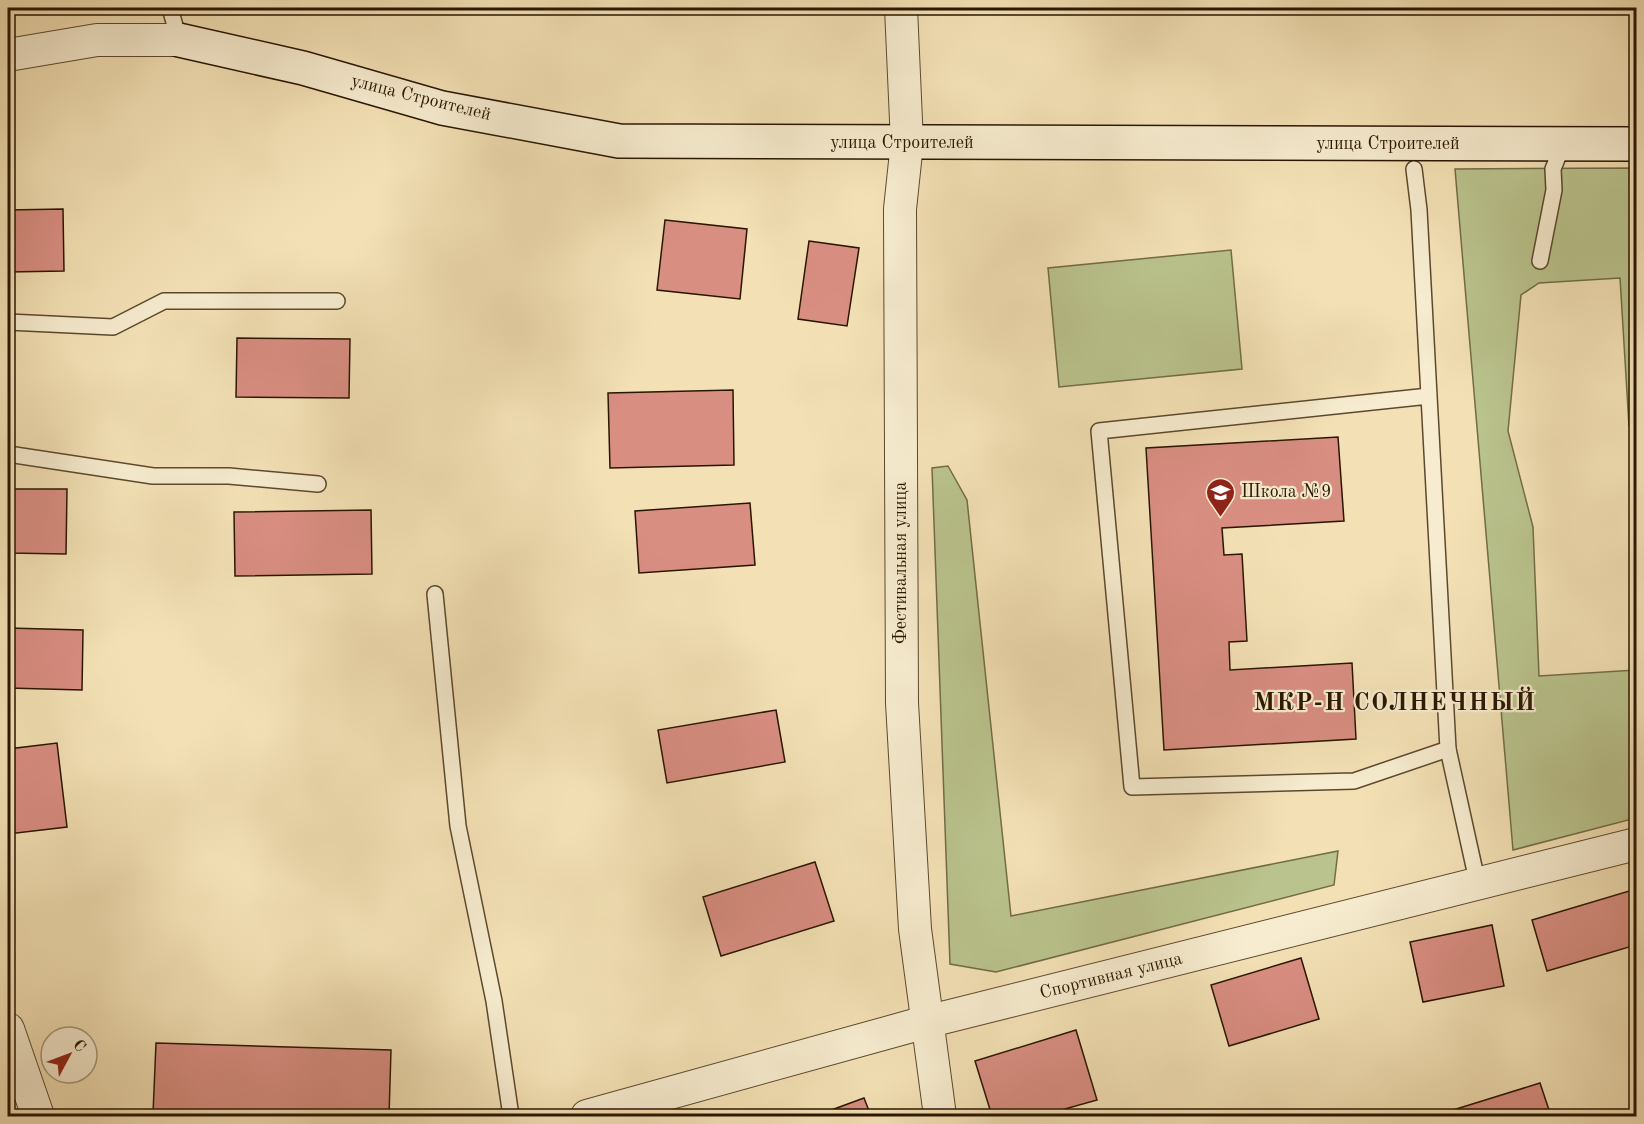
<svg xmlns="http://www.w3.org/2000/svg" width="1644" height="1124" font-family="'Old Standard TT',serif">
  <rect width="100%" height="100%" fill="#f3e1b5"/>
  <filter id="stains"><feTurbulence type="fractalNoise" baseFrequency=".00333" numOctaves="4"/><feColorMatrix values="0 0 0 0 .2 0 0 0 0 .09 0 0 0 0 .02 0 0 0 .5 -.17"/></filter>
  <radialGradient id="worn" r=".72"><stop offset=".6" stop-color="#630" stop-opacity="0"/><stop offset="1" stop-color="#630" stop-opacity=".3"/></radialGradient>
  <g fill="#bac38d" stroke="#726c46" stroke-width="1.5">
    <path d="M1636,168V423L1629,426L1620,278L1539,283L1521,295L1508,431L1533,527L1539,676L1636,670V818L1513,850L1455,169Z"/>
    <path d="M1231,250L1242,369L1059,387L1048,268Z"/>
    <path d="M948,466L967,500L1011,916L1338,851L1334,885L996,972L950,964L932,468Z"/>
  </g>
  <g fill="#d98e82" stroke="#291600" stroke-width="1.5">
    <path d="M63,209L64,271L8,272V210Z"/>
    <path d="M665,220L747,229L740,299L657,290Z"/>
    <path d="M809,241L859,248L847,326L798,319Z"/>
    <path d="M237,338L350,339L349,398L236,397Z"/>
    <path d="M733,390L734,465L610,468L608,393Z"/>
    <path d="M1338,437L1344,521L1222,528L1224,555L1242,554L1247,641L1229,642L1230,670L1352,663L1356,739L1164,750L1146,448Z"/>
    <path d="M8,489H67L66,554L8,553Z"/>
    <path d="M750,503L755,565L639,573L635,511Z"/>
    <path d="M371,510L372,574L235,576L234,512Z"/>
    <path d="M8,628L83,630L82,690L8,688Z"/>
    <path d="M776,710L785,762L667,783L658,730Z"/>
    <path d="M57,743L67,827L8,834V749Z"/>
    <path d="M815,862L834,921L721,956L703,897Z"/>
    <path d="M1636,889V945L1547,971L1532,920Z"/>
    <path d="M1492,925L1504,986L1423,1002L1410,942Z"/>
    <path d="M1301,958L1319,1019L1229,1046L1211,985Z"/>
    <path d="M1076,1030L1097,1100L1040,1116H992L975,1061Z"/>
    <path d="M156,1043L391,1050L389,1116L153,1114Z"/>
    <path d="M1540,1083L1551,1116H1455L1453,1110Z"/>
    <path d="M864,1098L871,1116H815Z"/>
  </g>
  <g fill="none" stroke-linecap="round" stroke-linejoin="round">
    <defs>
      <g id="lane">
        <path d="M170,8L179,40"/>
        <path d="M1414,169L1419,210L1448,749L1354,781L1132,787L1099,431L1429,396"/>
        <path d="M1540,261L1554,190L1553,169L1563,144"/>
        <path d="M8,322L113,327L164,301H337"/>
        <path d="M8,454L153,476H229L318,484"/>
        <path d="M435,594L458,826L494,1001L511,1116"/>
        <path d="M1448,749L1478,885"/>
      </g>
      <g id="street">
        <path d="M901,8L907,143L900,209L902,703L915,929L940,1116"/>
        <path d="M8,55L97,40H179"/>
        <path d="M8,1029L38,1116"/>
        <path d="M587,1116L926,1022L1636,844"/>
      </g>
      <path id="secondary" d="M179,40L303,68L442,108L619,141L1636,144"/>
    </defs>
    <use href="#lane" stroke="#5c492d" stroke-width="18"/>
    <use href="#street" stroke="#5c492d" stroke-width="34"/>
    <use href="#secondary" stroke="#291600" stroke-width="36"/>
    <use href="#lane" stroke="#f7eccf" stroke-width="15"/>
    <use href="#street" stroke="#f7eccf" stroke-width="32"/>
    <use href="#secondary" stroke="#f7eccf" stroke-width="33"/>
  </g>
  <defs>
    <symbol id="school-pin" viewBox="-11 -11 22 30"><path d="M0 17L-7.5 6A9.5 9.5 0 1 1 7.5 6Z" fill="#8f2418" stroke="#f7eccf"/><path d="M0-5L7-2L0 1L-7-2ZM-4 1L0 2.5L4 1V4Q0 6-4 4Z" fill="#fff"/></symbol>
  </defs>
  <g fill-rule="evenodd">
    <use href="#school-pin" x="1204" y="476" width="33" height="45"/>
  </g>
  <g text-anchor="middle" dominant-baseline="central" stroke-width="4.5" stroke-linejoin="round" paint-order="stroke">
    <g font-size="18" fill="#291600" stroke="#f7eccf">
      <text transform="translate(421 98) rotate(14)">улица Строителей</text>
      <text x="902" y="143">улица Строителей</text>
      <text x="1388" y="144">улица Строителей</text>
      <text transform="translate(901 563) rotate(-90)">Фестивальная улица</text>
      <text transform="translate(1111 976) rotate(-14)">Спортивная улица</text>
    </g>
    <g font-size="18" fill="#291600" stroke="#f7eccf" text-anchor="start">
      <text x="1241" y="492">Школа №9</text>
    </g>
    <g font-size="24" font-weight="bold" letter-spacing="1.5" fill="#291600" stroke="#f7eccf">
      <text x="1395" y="704">МКР-Н СОЛНЕЧНЫЙ</text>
    </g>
  </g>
  <rect width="1644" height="1124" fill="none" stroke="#f3e1b5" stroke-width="30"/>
  <rect x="9" y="9" width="1626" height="1106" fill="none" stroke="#291600" stroke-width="3"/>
  <rect x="15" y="15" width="1614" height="1094" fill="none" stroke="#291600" stroke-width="1.5"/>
  <g transform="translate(69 1055) rotate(49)"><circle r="28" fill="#f7eccf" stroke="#a5967c" stroke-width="1.5"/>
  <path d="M0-4.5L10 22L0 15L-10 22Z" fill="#8f2418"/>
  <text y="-9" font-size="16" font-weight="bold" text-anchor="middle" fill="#291600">С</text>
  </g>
  <rect width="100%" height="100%" filter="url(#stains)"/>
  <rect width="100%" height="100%" fill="url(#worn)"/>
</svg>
